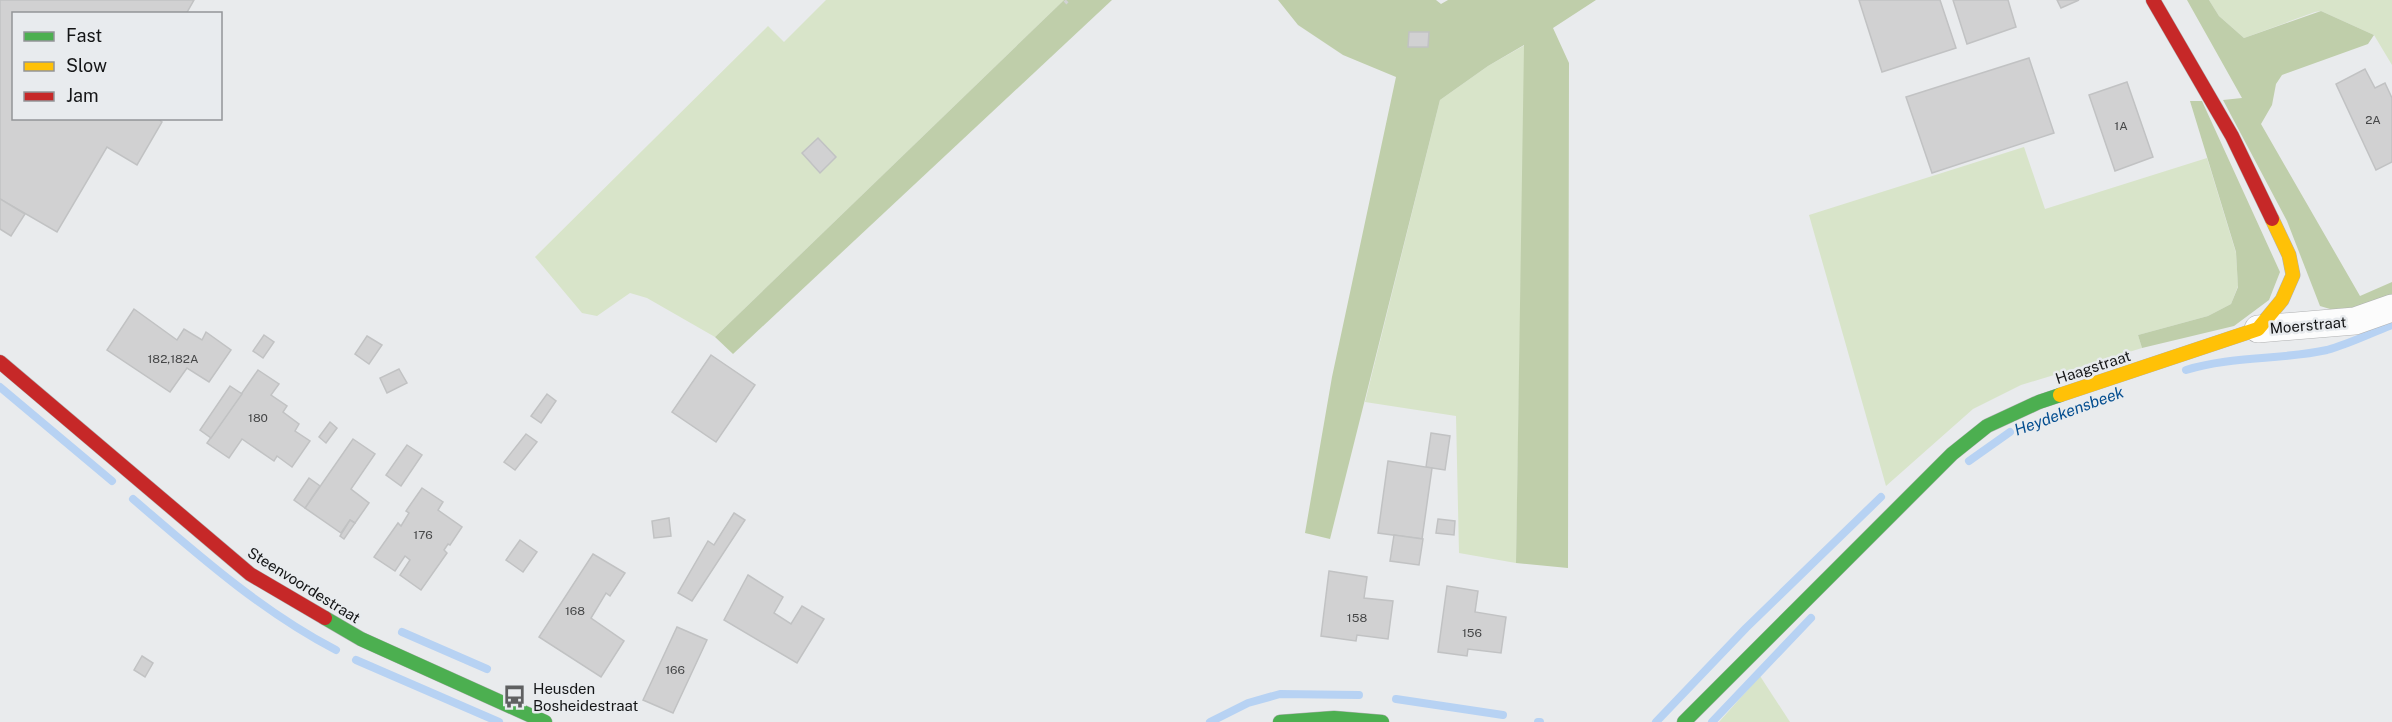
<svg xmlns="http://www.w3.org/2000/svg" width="2392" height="722" font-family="'Public Sans',sans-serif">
  <rect width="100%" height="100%" fill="#e9ebed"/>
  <g fill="#d8e4c9">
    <path d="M826,0H1064L715,337L647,298L630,293L597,316L582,313L535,257L768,26L784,42Z"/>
    <path d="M2209,0H2392V65L2374,35L2321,11L2315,12L2244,38L2219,16Z"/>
    <path d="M1525,45L1516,563L1459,553L1456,416L1365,402L1440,100L1488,66Z"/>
    <path d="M2024,147L2045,209L2207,158L2236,253L2238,286L2231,304L2208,316L2138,335L2142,348L2021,385L1973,409L1886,486L1809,215Z"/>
    <path d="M1760,676L1790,722H1719Z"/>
  </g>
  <g fill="#bfceaa">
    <path d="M1064,0H1112L733,354L715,337Z"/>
    <path d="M1278,0H1436L1441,4L1448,0H1596L1553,28L1569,63L1568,568L1516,563L1524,45L1488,66L1440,100L1330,539L1305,533L1332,377L1396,77L1343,55L1298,25Z"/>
    <path d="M2187,0H2209L2219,16L2244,38L2321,11L2374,35L2368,44L2282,75L2276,84L2272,105L2261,124L2360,296L2392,282V302L2350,315L2320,306L2287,221L2223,100L2242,98Z"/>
    <path d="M2190,101H2202L2280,272L2269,300L2234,326L2142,348L2138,335L2208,316L2231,304L2238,287L2236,252Z"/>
  </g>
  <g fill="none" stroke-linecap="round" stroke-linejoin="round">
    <g stroke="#b7d2f3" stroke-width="8">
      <path d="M2186,370C2231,356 2281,360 2327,350C2349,344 2371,333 2392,325"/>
      <path d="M0,387L112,481"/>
      <path d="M1969,461L2010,432"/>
      <path d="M133,499C197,554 261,611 336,650"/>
      <path d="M402,632L487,669"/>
      <path d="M356,660L499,722"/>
      <path d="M1396,699L1503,715"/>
      <path d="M1210,722L1248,703L1280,694L1359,695"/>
      <path d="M1538,722H1540"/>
      <path d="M1656,722L1746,628L1881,497"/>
      <path d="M1712,722L1811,618"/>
    </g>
  </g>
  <g fill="#d1d1d2" stroke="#c1c2c3" stroke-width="1.5">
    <path d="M0,0H194L186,14H14V118H157L162,122L137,165L107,147L57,232L0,199Z"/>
    <path d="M1859,0H1940L1956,48L1882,72Z"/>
    <path d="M1953,0H2008L2016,27L1967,44Z"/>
    <path d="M2057,0H2079L2061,8Z"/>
    <path d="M1409,32H1429L1428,47H1408Z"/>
    <path d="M2029,58L2054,133L1932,173L1906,97Z"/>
    <path d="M2365,69L2375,88L2385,83L2392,98V162L2376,170L2336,84Z"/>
    <path d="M2127,82L2153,157L2115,171L2089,95Z"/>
    <path d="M818,138L836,157L820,173L802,153Z"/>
    <path d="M0,199L25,214L11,236L0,229Z"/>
    <path d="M134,309L177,340L184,329L202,340L206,332L231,350L209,382L187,368L170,392L107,350Z"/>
    <path d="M264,335L274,342L263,358L253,351Z"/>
    <path d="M367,336L382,345L369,364L355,354Z"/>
    <path d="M711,355L755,385L716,442L672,412Z"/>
    <path d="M399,369L407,383L387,393L380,378Z"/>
    <path d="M258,370L279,384L271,395L287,406L283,412L299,424L295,431L310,441L292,467L277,456L274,461L242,439L229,458L207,443Z"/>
    <path d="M230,386L242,394L211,438L200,430Z"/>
    <path d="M547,394L556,401L541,423L531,416Z"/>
    <path d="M330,422L337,428L326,443L319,437Z"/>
    <path d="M1431,433L1450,436L1445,470L1426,467Z"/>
    <path d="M526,434L537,442L515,470L504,462Z"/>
    <path d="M353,439L375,454L351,489L369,503L355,523L350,520L341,533L305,508Z"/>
    <path d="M407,445L422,455L401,486L386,475Z"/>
    <path d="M1388,461L1432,468L1422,539L1378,533Z"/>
    <path d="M309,478L320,486L305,508L294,500Z"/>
    <path d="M422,488L443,502L438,510L462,527L450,545L448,544L444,550L447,553L421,590L400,575L410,560L405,556L395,571L374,557L398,523L401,526L409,513L406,511Z"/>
    <path d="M734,513L745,520L692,601L678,593L708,541L714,545Z"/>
    <path d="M669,518L671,536L654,538L652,521Z"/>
    <path d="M1438,519L1455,521L1454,535L1436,533Z"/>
    <path d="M350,520L355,523L344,539L340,536Z"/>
    <path d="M1394,535L1423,539L1419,565L1390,561Z"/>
    <path d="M520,540L537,552L523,572L506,560Z"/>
    <path d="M593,554L625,573L610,596L606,593L591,618L624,641L601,677L539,637Z"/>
    <path d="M1329,571L1367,577L1364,598L1393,601L1388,639L1357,635L1356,641L1321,636Z"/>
    <path d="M748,575L783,597L774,613L791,624L802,606L824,619L797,663L724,620Z"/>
    <path d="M1447,586L1478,591L1475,612L1506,617L1501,653L1468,649L1467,656L1438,652Z"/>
    <path d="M677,627L707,640L673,713L643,700Z"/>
    <path d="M142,656L153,663L145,677L134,670Z"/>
  </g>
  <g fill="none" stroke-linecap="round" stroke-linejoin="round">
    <defs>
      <path id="street" d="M2258,329L2355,321L2392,308"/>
      <g id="fast">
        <path d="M325,618L361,639L545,722"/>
        <path d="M1280,722L1334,718L1382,722"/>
        <path d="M1684,722L1952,454L1987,426L2039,402L2060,395"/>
      </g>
      <path id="slow" d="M2060,395L2258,329L2282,300L2293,275L2289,255L2272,219"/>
      <g id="jam">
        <path d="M2153,0L2232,136L2272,219"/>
        <path d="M0,362L250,574L325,618"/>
      </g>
    </defs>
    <use href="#street" stroke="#b0b1b2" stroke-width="28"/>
    <use href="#fast" stroke="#b0b1b2" stroke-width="15"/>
    <use href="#slow" stroke="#b0b1b2" stroke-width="15"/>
    <use href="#jam" stroke="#b0b1b2" stroke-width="15"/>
    <path stroke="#d1d2d2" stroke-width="4" stroke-dasharray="3 3" stroke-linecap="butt" d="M1065,3L1068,0"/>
    <use href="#street" stroke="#fcfcfc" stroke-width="27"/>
    <use href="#fast" stroke="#4caf50" stroke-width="14"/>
    <use href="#slow" stroke="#ffc107" stroke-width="14"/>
    <use href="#jam" stroke="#c62828" stroke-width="14"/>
  </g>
  <defs>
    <symbol id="bus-bare" viewBox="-9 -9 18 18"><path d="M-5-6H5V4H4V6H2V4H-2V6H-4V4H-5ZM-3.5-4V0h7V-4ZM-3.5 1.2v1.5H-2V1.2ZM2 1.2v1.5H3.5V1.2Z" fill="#5f6061" stroke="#e8ebee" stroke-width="2.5" paint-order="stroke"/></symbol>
  </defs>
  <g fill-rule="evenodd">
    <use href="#bus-bare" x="498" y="680" width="33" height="33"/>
  </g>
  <g text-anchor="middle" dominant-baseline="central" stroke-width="5" stroke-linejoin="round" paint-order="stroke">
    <g font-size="12" fill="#454647">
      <text x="2373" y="120">2A</text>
      <text x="2121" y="126">1A</text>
      <text x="173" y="359">182,182A</text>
      <text x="258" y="418">180</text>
      <text x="423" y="535">176</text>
      <text x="575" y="611">168</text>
      <text x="1357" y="618">158</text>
      <text x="1472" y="633">156</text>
      <text x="675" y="670">166</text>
    </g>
    <g font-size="15" fill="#141516" stroke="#e8ebee">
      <text transform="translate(2308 325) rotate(-5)">Moerstraat</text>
      <text transform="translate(2093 367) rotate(-18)">Haagstraat</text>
      <text transform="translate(304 585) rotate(32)">Steenvoordestraat</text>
    </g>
    <g font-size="15" fill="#141516" stroke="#e8ebee" text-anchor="start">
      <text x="533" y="688">Heusden<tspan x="533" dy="17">Bosheidestraat</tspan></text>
    </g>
    <g font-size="16" font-style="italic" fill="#034d8f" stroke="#e8ebee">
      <text transform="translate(2069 411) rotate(-20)">Heydekensbeek</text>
    </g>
  </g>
  <rect x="12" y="12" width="210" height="108" fill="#e8ebee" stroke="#939598" stroke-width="1.5"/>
  <rect x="24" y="32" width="30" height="9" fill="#4caf50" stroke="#939598" stroke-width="1.5"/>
  <text x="66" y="42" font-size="18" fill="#141516">Fast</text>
  <rect x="24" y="62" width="30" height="9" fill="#ffc107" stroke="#939598" stroke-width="1.5"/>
  <text x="66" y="72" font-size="18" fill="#141516">Slow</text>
  <rect x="24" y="92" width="30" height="9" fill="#c62828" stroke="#939598" stroke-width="1.5"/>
  <text x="66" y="102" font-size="18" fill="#141516">Jam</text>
</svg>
